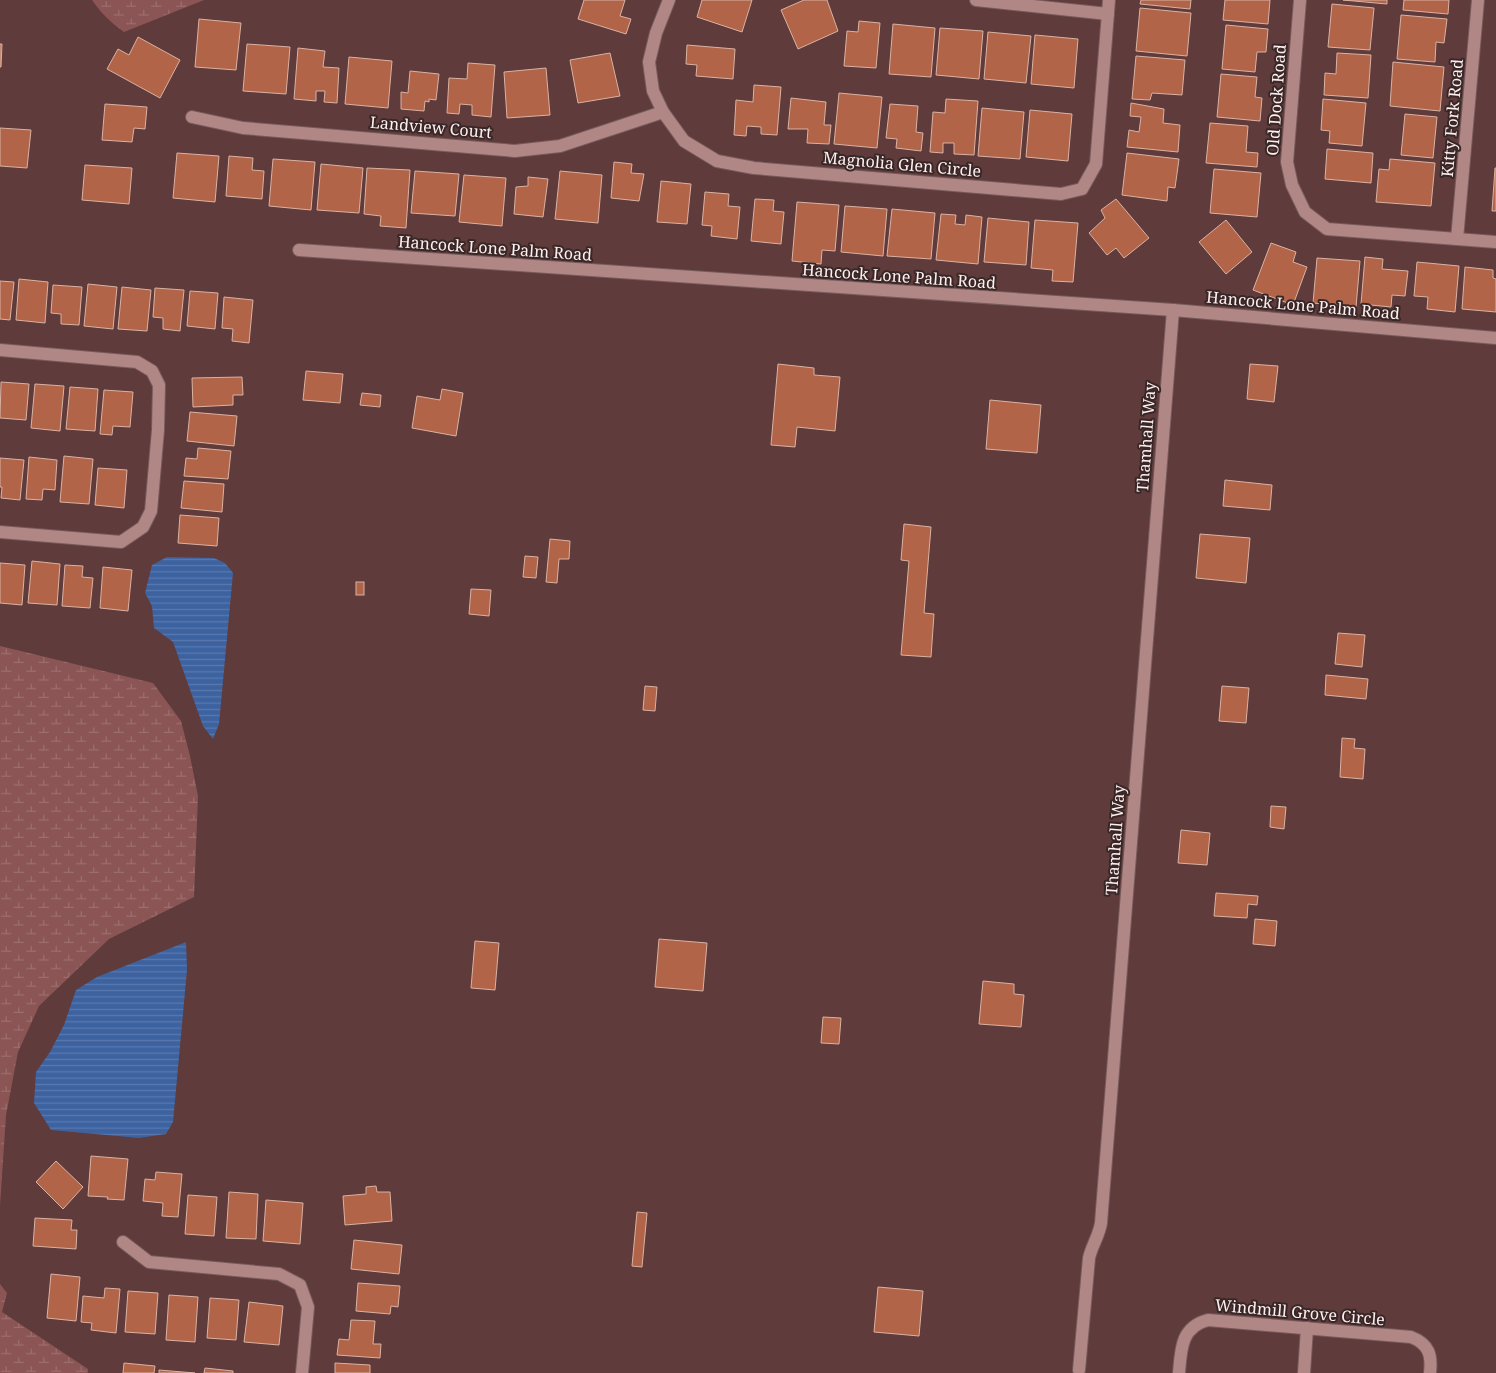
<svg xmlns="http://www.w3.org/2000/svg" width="1496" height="1373" font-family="'Noto Serif',serif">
  <defs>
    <pattern id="wetland-marsh" width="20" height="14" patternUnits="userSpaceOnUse" patternTransform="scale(1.25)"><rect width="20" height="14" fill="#8b5555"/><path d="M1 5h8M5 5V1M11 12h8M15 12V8" fill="none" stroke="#9c6e6e"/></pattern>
    <pattern id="water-rules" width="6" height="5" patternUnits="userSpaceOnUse" patternTransform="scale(1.25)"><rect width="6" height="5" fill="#3d62a0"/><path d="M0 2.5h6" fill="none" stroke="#5a79ae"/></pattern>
  </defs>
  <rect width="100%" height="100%" fill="#5f3b3b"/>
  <g fill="url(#wetland-marsh)">
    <path d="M92,0H204L124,32C111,23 101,13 92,0Z"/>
    <path d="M0,646L153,683L181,721L190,756L198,796L194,897L109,939L39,1006L18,1052L6,1115L0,1206Z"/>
    <path d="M0,1284L7,1293L2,1312L88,1369V1373H0Z"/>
  </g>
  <g fill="url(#water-rules)">
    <path d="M167,557L214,558L225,563L233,573L219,724L213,739L203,726L173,642L154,628L152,606L145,593L152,565Z"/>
    <path d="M186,942L187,970L173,1122L166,1134L139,1138L51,1130L34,1103L36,1072L50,1052L64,1025L76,990L97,977Z"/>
  </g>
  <g fill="#b26448" stroke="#dab2a3">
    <path d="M584,0H625L620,16L631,19L626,34L578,19Z"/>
    <path d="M702,0H752L742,32L697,17Z"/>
    <path d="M804,0H827L838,31L798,49L781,10Z"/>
    <path d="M1141,0H1191L1190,9L1140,4Z"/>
    <path d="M1225,0H1270L1268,24L1223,20Z"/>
    <path d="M1343,0H1387V4Z"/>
    <path d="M1404,0H1449L1448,14L1403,10Z"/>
    <path d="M1332,4L1374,8L1370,50L1328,47Z"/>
    <path d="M1140,8L1191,13L1187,56L1136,51Z"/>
    <path d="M1401,15L1447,19L1444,43L1436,42L1435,62L1397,59Z"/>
    <path d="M199,19L241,23L236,70L195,67Z"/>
    <path d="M859,21L880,23L876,68L844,66L847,31L858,32Z"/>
    <path d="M893,24L935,28L931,77L889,74Z"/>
    <path d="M1226,25L1268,29L1266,52H1257L1255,72L1222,69Z"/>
    <path d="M940,28L983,31L979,79L936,75Z"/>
    <path d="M988,32L1031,36L1026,83L984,79Z"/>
    <path d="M1035,35L1078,39L1074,88L1031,84Z"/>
    <path d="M138,37L180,60L160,98L107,69L118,49L129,55Z"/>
    <path d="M0,44H2L1,67H0Z"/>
    <path d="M247,44L290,47L286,94L243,91Z"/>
    <path d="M687,45L735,49L733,79L696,76L697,65L686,64Z"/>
    <path d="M298,48L325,51L323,67L339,68L337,103L324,102L325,91H316V101L294,99Z"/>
    <path d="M610,53L620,96L578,103L570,60Z"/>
    <path d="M1337,53L1371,55L1368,98L1324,95L1325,73L1336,74Z"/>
    <path d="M1136,56L1185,60L1182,95L1152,93L1150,100L1132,99Z"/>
    <path d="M349,57L392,61L388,108L345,104Z"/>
    <path d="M1393,62L1444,67L1440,111L1390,106Z"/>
    <path d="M468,63L495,65L491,117L472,115V105L460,104L459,114L447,113L449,78L467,79Z"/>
    <path d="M546,68L550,115L507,118L504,72Z"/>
    <path d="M410,71L439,74L436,100L429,99V102L425,101L424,111L401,109V92L408,93Z"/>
    <path d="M1221,74L1257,77L1255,97L1262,98L1260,121L1217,117Z"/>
    <path d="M754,85L781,87L777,135L761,134V127L747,126L746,136L734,135L736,100L753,102Z"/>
    <path d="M839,93L882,97L877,148L834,144Z"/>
    <path d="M791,98L826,102L824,125H831L829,144L807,143L808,129H788Z"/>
    <path d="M946,99L978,101L974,155L954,154V143H943V153L930,152L933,112L945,113Z"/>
    <path d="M1323,99L1366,103L1362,146L1329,143L1330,131L1321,130Z"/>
    <path d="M1131,103L1164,109L1163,123L1180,125L1178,152L1127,147L1129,130L1139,132L1141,117L1130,116Z"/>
    <path d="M105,104L147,107L145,129L134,128L132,142L102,140Z"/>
    <path d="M890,104L918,106L916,132L923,133L921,151L896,148L897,139L886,138Z"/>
    <path d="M982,108L1024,112L1020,159L978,156Z"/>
    <path d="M1030,110L1072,114L1068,161L1026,157Z"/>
    <path d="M1405,114L1437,117L1433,158L1401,155Z"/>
    <path d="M1210,123L1248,126L1246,152L1258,153L1257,167L1206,163Z"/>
    <path d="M0,128L31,130L27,168L0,166Z"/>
    <path d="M1327,149L1373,153L1371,183L1325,179Z"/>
    <path d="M177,153L219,156L215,202L173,198Z"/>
    <path d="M1127,153L1179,159L1175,188L1168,187L1167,201L1122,195Z"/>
    <path d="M229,156L253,158L252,170L264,171L262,199L226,196Z"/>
    <path d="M273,159L315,162L311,210L269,206Z"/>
    <path d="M1390,159L1435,163L1431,206L1376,202L1379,169L1389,170Z"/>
    <path d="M614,162L632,164L631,173L644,174L639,201L611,198Z"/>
    <path d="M321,164L363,168L359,213L317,210Z"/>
    <path d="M85,165L132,168L129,204L82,200Z"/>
    <path d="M367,168L410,170L406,228L380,226L381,216L364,214Z"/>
    <path d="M1495,168H1496V211H1492Z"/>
    <path d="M1214,169L1261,173L1257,217L1210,213Z"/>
    <path d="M415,171L459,174L455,216L411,213Z"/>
    <path d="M560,171L602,175L598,223L555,219Z"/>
    <path d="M464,175L506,178L502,226L459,222Z"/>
    <path d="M528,177L548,179L543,217L514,214L516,187L528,186Z"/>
    <path d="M661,181L691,184L687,224L657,222Z"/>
    <path d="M705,192L729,194L728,206L740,207L737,239L711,236L712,226L702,225Z"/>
    <path d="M755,199L774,200L773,211L784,212L781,244L751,241Z"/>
    <path d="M1116,199L1149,238L1124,258L1116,248L1107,255L1089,233L1105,218L1101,210Z"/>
    <path d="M797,202L839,205L835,251L822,250L821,264L792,261Z"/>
    <path d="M845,206L887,209L883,256L841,252Z"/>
    <path d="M892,209L935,213L931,259L887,256Z"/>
    <path d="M941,214L956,215L955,224L965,225L966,215L982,217L978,264L936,260Z"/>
    <path d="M988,218L1029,222L1026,265L984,262Z"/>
    <path d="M1035,220L1078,223L1073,282L1052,281L1053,270L1031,268Z"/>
    <path d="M1226,220L1252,252L1226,274L1199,242Z"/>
    <path d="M1271,243L1296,252L1293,262L1307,267L1293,305L1253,290Z"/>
    <path d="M1365,257L1383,259L1382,269L1408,271L1405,296L1392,295L1391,307L1361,304Z"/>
    <path d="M1317,258L1360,261L1356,307L1313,303Z"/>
    <path d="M1417,262L1459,266L1455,312L1427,309L1428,297L1414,296Z"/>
    <path d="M1465,267L1493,270V278L1496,279V312L1462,309Z"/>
    <path d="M19,279L48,282L45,323L16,320Z"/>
    <path d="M0,281L14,282L10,320L0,319Z"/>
    <path d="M88,284L117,287L113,329L84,326Z"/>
    <path d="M53,285L82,287L79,325L61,324V314L51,313Z"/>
    <path d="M122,287L151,290L147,331L118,329Z"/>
    <path d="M155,288L184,290L180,331L163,329V318L153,317Z"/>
    <path d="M190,291L218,293L215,329L187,326Z"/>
    <path d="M224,297L253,300L249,343L232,341L233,329L222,328Z"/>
    <path d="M778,364L814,368V375L840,377L835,431L797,427L795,447L771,445Z"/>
    <path d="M1250,364L1278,366L1274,402L1247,399Z"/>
    <path d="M306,371L343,374L340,403L303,400Z"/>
    <path d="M242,377L243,395H233V405L193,407L192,378Z"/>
    <path d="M1,382L29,384L26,420L0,418Z"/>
    <path d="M35,384L64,386L60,431L31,428Z"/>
    <path d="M70,387L98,389L95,431L66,429Z"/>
    <path d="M442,389L463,393L456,436L412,428L417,396L440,400Z"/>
    <path d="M104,390L133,392L130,427L113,426L112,435L100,434Z"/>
    <path d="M362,393L381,395L380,407L360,405Z"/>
    <path d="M990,400L1041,405L1037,453L986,449Z"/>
    <path d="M190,412L237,416L234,446L187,441Z"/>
    <path d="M198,448L231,451L228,479L184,476L186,458L197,459Z"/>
    <path d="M64,456L93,459L89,504L60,502Z"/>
    <path d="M29,457L57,460L55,490L43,489L42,500L26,499Z"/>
    <path d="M0,458L24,460L20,500L1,498L2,487H0Z"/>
    <path d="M98,468L127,470L124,508L95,505Z"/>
    <path d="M1225,480L1272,485L1270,510L1223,506Z"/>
    <path d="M184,481L224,484L222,512L181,508Z"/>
    <path d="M180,515L219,518L217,546L178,543Z"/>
    <path d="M904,524L931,527L924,613L934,614L931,657L901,655L909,561L901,560Z"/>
    <path d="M1200,534L1250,538L1246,583L1196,578Z"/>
    <path d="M550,539L570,541L569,559H559L557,583L546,582Z"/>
    <path d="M525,556L538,557L536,578L523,577Z"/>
    <path d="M32,561L60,564L57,605L28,603Z"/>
    <path d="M0,563L25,565L22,605L0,603Z"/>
    <path d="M65,565L83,566L82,577L93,578L90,608L62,606Z"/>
    <path d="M103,567L132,570L128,611L100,608Z"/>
    <rect x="356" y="582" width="8" height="13"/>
    <path d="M471,589L491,590L489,616L469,614Z"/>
    <path d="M1338,633L1365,635L1362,667L1335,664Z"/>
    <path d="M1326,675L1368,679L1366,699L1325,695Z"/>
    <path d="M645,686L657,687L655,711L643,710Z"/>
    <path d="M1222,686L1249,688L1246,723L1219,721Z"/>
    <path d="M1342,738L1355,739L1354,748L1365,749L1363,779L1340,777Z"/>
    <path d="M1271,806L1286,807L1284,829L1270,827Z"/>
    <path d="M1181,830L1210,833L1207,865L1178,863Z"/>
    <path d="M1216,893L1258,896L1257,905L1248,904L1247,918L1214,916Z"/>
    <path d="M1255,919L1277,921L1275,946L1253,944Z"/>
    <path d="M659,939L707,943L703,991L655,987Z"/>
    <path d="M475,941L499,943L495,990L471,988Z"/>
    <path d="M983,981L1014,984V994L1024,995L1021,1027L979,1024Z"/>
    <path d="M823,1017L841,1018L839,1044L821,1043Z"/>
    <path d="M91,1156L128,1159L124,1200L107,1199L108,1197L88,1196Z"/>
    <path d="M56,1161L83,1187L63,1209L36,1182Z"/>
    <path d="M156,1172L182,1174L178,1217L162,1216L163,1203L143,1201L145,1179L155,1180Z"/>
    <path d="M376,1186L377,1192H390L392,1221L345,1225L343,1196L366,1194V1187Z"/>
    <path d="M229,1192L258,1194L256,1239L226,1238Z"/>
    <path d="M188,1195L217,1197L214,1236L185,1234Z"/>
    <path d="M266,1200L303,1203L300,1244L263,1241Z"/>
    <path d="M637,1212L647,1213L642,1267L632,1266Z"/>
    <path d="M35,1218L72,1220L71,1230H77L76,1249L33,1246Z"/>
    <path d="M354,1240L402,1245L399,1274L351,1269Z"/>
    <path d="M51,1274L80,1277L76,1321L47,1318Z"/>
    <path d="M358,1283L400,1286L398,1307L391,1306L390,1314L356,1311Z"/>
    <path d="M878,1287L923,1291L919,1336L874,1332Z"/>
    <path d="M105,1288L120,1289L116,1333L91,1330L92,1323L81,1322L83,1296L104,1298Z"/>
    <path d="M128,1291L158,1293L155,1334L125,1332Z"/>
    <path d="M169,1295L198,1297L195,1342L166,1340Z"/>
    <path d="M210,1298L239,1300L236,1340L207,1338Z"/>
    <path d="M249,1302L283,1306L279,1345L244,1342Z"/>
    <path d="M351,1320L375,1321L373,1344H381L380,1358L337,1355L339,1339L349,1340Z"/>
    <path d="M124,1363L155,1366L154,1373H123Z"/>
    <path d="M335,1363L370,1365V1373H335Z"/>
    <path d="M205,1368L233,1371V1373H204Z"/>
    <path d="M159,1370L195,1373H159Z"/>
  </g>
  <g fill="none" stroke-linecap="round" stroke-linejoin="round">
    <defs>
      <g id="minor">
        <path d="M669,0L656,33L649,62L653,91L663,112L684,141L717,161L754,168L1061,194L1082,189L1096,164L1109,0"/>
        <path d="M976,0L1108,14"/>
        <path d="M1300,0L1287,162L1292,185L1305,212L1327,229L1496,242"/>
        <path d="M192,117L243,128L515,151L560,146L663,112"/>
        <path d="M1457,239L1478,0"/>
        <path d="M299,250L1173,310L1496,338"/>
        <path d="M0,350L137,362L152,371L159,385L158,430L151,511L143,527L121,542L0,532"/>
        <path d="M123,1242L149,1262L279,1274L300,1285L308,1307L302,1373"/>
        <path d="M1079,1370L1089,1258C1092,1245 1099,1236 1101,1223L1173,310"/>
        <path d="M1179,1373C1181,1349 1181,1327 1208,1320L1411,1337C1429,1344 1432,1355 1430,1373"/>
        <path d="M1304,1373L1307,1328"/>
      </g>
    </defs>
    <use href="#minor" stroke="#775b5b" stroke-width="14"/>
    <use href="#minor" stroke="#b18786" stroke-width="12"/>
  </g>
  <g text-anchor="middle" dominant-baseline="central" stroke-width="4" stroke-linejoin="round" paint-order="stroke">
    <g font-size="16" fill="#feefef" stroke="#392727">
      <text transform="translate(1276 100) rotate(-86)">Old Dock Road</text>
      <text transform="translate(1452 118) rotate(-85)">Kitty Fork Road</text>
      <text transform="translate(431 127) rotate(5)">Landview Court</text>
      <text transform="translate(902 164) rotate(5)">Magnolia Glen Circle</text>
      <text transform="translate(495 248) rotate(4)">Hancock Lone Palm Road</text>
      <text transform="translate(899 276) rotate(4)">Hancock Lone Palm Road</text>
      <text transform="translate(1303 305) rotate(5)">Hancock Lone Palm Road</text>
      <text transform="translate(1146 437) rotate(-86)">Thamhall Way</text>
      <text transform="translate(1115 840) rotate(-86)">Thamhall Way</text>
      <text transform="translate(1300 1312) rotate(5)">Windmill Grove Circle</text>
    </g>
  </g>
</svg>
